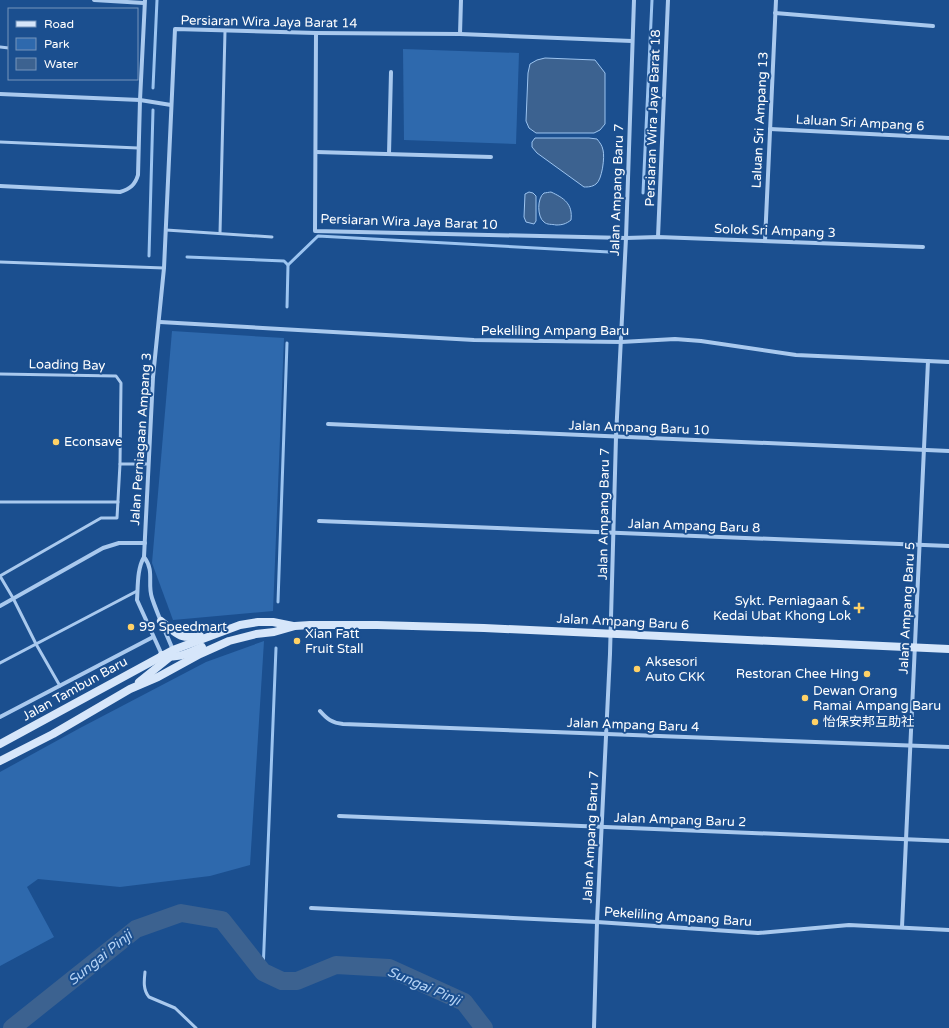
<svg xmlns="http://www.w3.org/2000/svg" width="949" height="1028" font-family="'Varela Round','Noto Sans SC',sans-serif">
  <rect width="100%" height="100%" fill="#1b4f8f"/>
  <g fill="#2e69ad">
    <path d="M403,49L519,53L516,144L404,140Z"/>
    <path d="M172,331L284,338L273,611L173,620L152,563Z"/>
    <path d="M264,641L250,865L210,876L120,887L38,879L27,887L54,937L0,966V772L80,728L206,662Z"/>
  </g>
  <g fill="#3c6290" stroke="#9cc4f0">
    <path d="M545,58L595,60L605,73V124L600,130L594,133H536L529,128L526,121L528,73L530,64L537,60Z"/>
    <path d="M535,138H589L597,139C600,143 602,145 603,150C605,157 602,180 596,184C592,187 588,187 584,187L537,153L532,147V142Z"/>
    <path d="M529,192L533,193L536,196V221L534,224L526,222L524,217L525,194Z"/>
    <path d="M551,192C564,198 573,204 571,220C566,224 562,225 556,225C552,224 547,225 544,222C537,217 537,198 544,193C545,193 550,192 551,192Z"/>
  </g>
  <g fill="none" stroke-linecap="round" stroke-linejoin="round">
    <g stroke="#9cc4f0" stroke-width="3">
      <path d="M153,88L157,0"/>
      <path d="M643,193L652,0"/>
      <path d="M149,256L153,110"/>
      <path d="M187,257L284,261L288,265"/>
      <path d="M287,307L288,265L318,236L609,252"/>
      <path d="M278,602L287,343"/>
      <path d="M263,972L276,648"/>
    </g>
    <path stroke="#3c6290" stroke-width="18" d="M12,1028L136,929L181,913L222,920L263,972L282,981H297L336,965L389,968L464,1002L484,1028"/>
    <g stroke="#a9c9ee" stroke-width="3">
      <path d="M0,47L9,48"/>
      <path d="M0,142L138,148"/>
      <path d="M166,230L272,237"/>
      <path d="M220,233L225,31"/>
      <path d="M0,262L164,268"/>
      <path d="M0,374L116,376L121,383L120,464L117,518H101L0,576"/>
      <path d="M120,464H148"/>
      <path d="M0,502H118"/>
      <path d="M0,576L13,598L36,644L60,686"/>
      <path d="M0,663L137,591"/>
      <path d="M145,972C144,981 143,990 149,997L175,1008L196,1028"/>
    </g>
    <g stroke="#a9c9ee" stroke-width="4">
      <path d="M94,0L144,3"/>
      <path d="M775,13L933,26"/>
      <path d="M316,33L315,231L626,238L658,237L923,247"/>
      <path d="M460,34L461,0"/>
      <path d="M0,94L140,100L171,105"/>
      <path d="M770,129L949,138"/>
      <path d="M316,152L491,157"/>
      <path d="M389,154L391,72"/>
      <path d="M0,186L120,192C130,189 135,185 138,175L140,100L145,0"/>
      <path d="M658,237L668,0"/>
      <path d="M765,241L776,0"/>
      <path d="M160,322L474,340L621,342L675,339L701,341L796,355L949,362"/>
      <path d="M328,424L949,451"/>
      <path d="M319,521L949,546"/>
      <path d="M144,557C155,571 147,583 152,598C158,616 166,633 173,650"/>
      <path d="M0,606L103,548L119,543H145"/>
      <path d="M162,655L137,600C138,586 137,569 144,557L153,377L164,268L175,29L316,33L460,34L632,41"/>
      <path d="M320,711C327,719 332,723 343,724L949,747"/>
      <path d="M0,717L153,637"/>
      <path d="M339,816L949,841"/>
      <path d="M311,908L597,922L758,933L849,925L949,930"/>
      <path d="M902,927L928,361"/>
      <path d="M594,1028L597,922L610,654L616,437L626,238L634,0"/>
    </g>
    <g stroke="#d6e6fa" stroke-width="8">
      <path d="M161,621C176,633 179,640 200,636"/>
      <path d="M162,655C179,659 186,654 202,647"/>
      <path d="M139,682L170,657L171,655"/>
      <path d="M0,744L173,650L240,625L258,622H273L293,626"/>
      <path d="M0,761L53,734L130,689L158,677L200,654L229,641L256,634L274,632L295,626L310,625H377L484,628L949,649"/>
    </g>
  </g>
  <g fill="#ffd166" stroke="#1b4f8f" stroke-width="1.5">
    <circle cx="56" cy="442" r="4"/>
    <path d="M857 602h4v4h4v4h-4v4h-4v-4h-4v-4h4z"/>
    <circle cx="131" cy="627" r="4"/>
    <circle cx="297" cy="641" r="4"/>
    <circle cx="637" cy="669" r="4"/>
    <circle cx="867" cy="674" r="4"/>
    <circle cx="805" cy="698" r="4"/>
    <circle cx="815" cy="722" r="4"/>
  </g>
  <g text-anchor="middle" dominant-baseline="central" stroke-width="4" stroke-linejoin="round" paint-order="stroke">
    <g font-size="13" fill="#fff" stroke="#1b4f8f">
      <text transform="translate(269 22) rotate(1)">Persiaran Wira Jaya Barat 14</text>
      <text transform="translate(653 118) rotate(-88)">Persiaran Wira Jaya Barat 18</text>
      <text transform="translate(760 120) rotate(-87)">Laluan Sri Ampang 13</text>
      <text transform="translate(860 123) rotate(3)">Laluan Sri Ampang 6</text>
      <text transform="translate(617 190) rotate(-88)">Jalan Ampang Baru 7</text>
      <text transform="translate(409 222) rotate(2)">Persiaran Wira Jaya Barat 10</text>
      <text transform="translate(775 231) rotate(2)">Solok Sri Ampang 3</text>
      <text x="555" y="331">Pekeliling Ampang Baru</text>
      <text transform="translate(67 365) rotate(1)">Loading Bay</text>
      <text transform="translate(639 428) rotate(2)">Jalan Ampang Baru 10</text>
      <text transform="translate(141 439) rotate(-86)">Jalan Perniagaan Ampang 3</text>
      <text transform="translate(604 514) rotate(-89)">Jalan Ampang Baru 7</text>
      <text transform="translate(694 526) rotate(2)">Jalan Ampang Baru 8</text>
      <text transform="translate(907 608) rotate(-87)">Jalan Ampang Baru 5</text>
      <text transform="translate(623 622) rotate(3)">Jalan Ampang Baru 6</text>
      <text transform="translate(75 689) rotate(-29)">Jalan Tambun Baru</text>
      <text transform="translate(633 725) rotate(2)">Jalan Ampang Baru 4</text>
      <text transform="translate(680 820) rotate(2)">Jalan Ampang Baru 2</text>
      <text transform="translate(591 837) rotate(-87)">Jalan Ampang Baru 7</text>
      <text transform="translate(678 917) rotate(4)">Pekeliling Ampang Baru</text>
    </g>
    <g font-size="13" fill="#fff" stroke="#1b4f8f" text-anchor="start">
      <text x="64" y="442">Econsave</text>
      <text x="851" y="601" text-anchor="end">Sykt. Perniagaan &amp;<tspan x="851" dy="15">Kedai Ubat Khong Lok</tspan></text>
      <text x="139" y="627">99 Speedmart</text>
      <text x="305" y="634">Xian Fatt<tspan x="305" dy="15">Fruit Stall</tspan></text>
      <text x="645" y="662">Aksesori<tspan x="645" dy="15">Auto CKK</tspan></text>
      <text x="859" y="674" text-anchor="end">Restoran Chee Hing</text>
      <text x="813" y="691">Dewan Orang<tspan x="813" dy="15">Ramai Ampang Baru</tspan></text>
      <text x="823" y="722">怡保安邦互助社</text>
    </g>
    <g font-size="14" font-style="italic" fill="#b5d3f5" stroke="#1b4f8f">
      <text transform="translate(100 958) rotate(-39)">Sungai Pinji</text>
      <text transform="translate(424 986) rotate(23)">Sungai Pinji</text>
    </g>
  </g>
  <rect x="8" y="8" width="130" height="72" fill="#1b4f8f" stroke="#7695bc"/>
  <rect x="16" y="21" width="20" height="6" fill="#d6e6fa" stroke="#7695bc"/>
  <text x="44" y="28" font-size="12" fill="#ffffff">Road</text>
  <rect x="16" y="38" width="20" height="12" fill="#2e69ad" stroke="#7695bc"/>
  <text x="44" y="48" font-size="12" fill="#ffffff">Park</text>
  <rect x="16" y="58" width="20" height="12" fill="#3c6290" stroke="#7695bc"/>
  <text x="44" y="68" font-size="12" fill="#ffffff">Water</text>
</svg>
